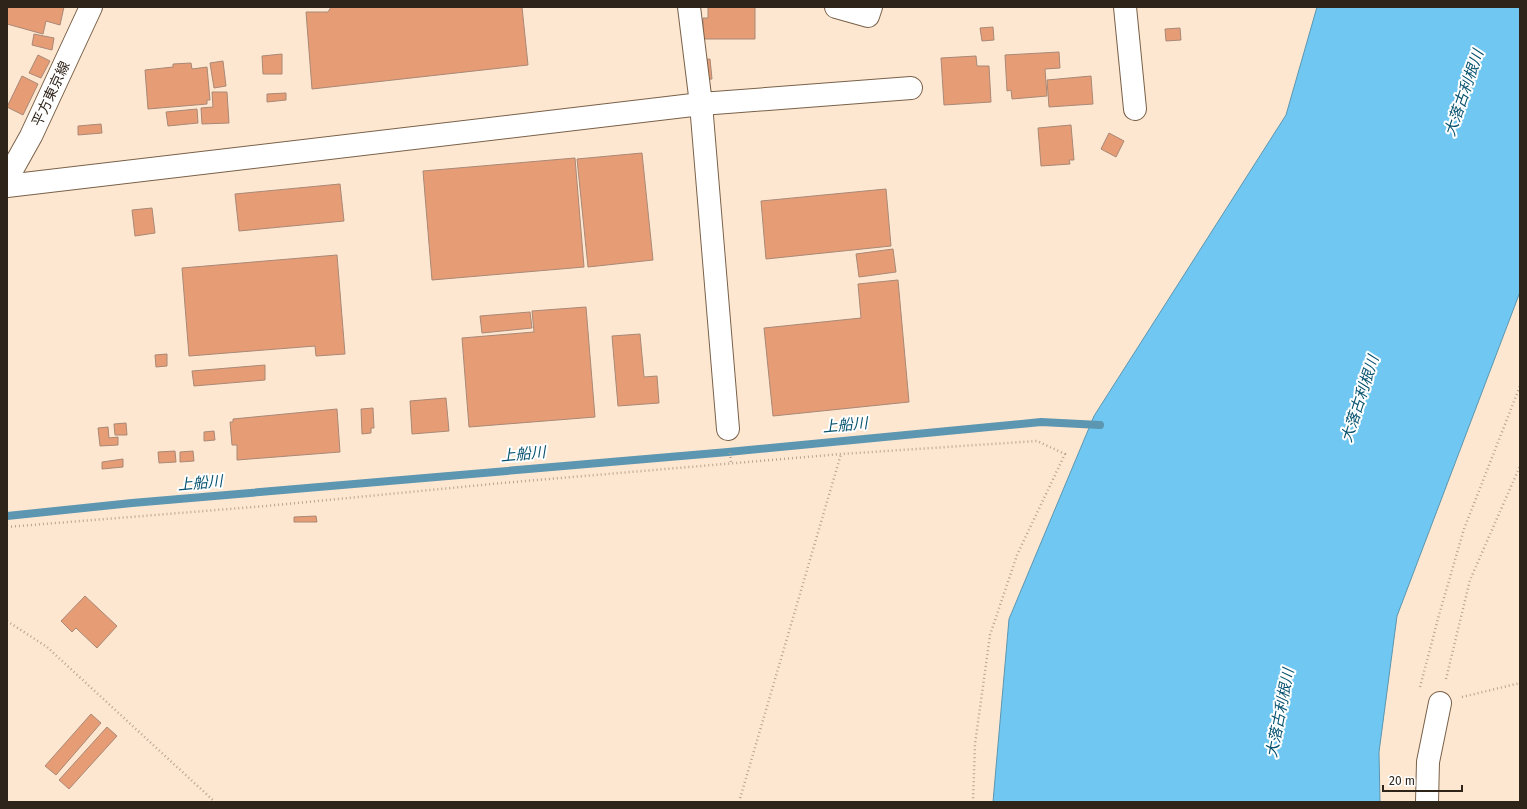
<svg xmlns="http://www.w3.org/2000/svg" width="1527" height="809" font-family="'Fira Sans','Noto Sans JP',sans-serif">
  <rect width="100%" height="100%" fill="#fee7d1"/>
  <path fill="#70c7f1" stroke="#5c96b0" d="M1317,7H1520V292L1397,616L1379,752L1380,802H993L1009,619L1094,416L1286,115Z"/>
  <g fill="none" stroke-linecap="round" stroke-linejoin="round">
    <path stroke="#5c96b0" stroke-width="8" d="M7,516L132,503L728,452L1041,422L1100,425"/>
  </g>
  <g fill="#e69d75" stroke="#a98876">
    <path d="M7,7H64L60,25L46,21L43,34L7,24Z"/>
    <path d="M331,7H522L528,65L312,89L306,12H328Z"/>
    <path d="M708,7H755V39H703V18H708Z"/>
    <path d="M993,27L994,40L982,41L980,28Z"/>
    <path d="M1180,28L1181,40L1166,41L1165,29Z"/>
    <path d="M34,34L54,38L52,50L32,45Z"/>
    <path d="M1059,52L1060,68L1045,69L1047,96L1012,99L1011,90L1007,91L1005,55Z"/>
    <path d="M282,54V74H263L262,56Z"/>
    <path d="M38,55L50,61L41,78L29,73Z"/>
    <path d="M976,56L977,66H989L991,102L944,105L941,58Z"/>
    <path d="M710,59L712,79L700,80L698,60Z"/>
    <path d="M223,61L226,86L214,88L210,63Z"/>
    <path d="M191,63L192,69L207,67L210,100H207V104L148,109L145,70L173,67V64Z"/>
    <path d="M22,76L38,84L23,115L7,107Z"/>
    <path d="M1091,76L1093,104L1049,107L1047,80Z"/>
    <path d="M212,92H227L229,123L202,124L201,108L213,107Z"/>
    <path d="M286,93V100L267,102V94Z"/>
    <path d="M197,109L198,123L168,126L166,112Z"/>
    <path d="M101,124L102,133L78,135V126Z"/>
    <path d="M1071,125L1074,160H1069L1070,164L1041,166L1038,128Z"/>
    <path d="M1109,133L1124,141L1116,157L1101,149Z"/>
    <path d="M642,153L653,260L588,267L577,159Z"/>
    <path d="M575,158L584,267L432,280L423,171Z"/>
    <path d="M340,184L344,221L239,231L235,194Z"/>
    <path d="M886,189L891,246L766,259L761,201Z"/>
    <path d="M152,208L155,233L135,236L132,210Z"/>
    <path d="M893,249L896,272L859,277L856,254Z"/>
    <path d="M337,255L345,354L316,356L315,346L189,356L182,268Z"/>
    <path d="M898,280L909,402L773,416L764,328L861,318L858,284Z"/>
    <path d="M586,307L595,417L469,427L462,338L534,332L532,311Z"/>
    <path d="M530,312L532,328L482,333L480,316Z"/>
    <path d="M640,334L644,377L657,376L659,403L618,406L612,336Z"/>
    <path d="M167,354V366L156,367L155,355Z"/>
    <path d="M265,365V380L194,386L192,371Z"/>
    <path d="M446,398L449,431L412,434L410,401Z"/>
    <path d="M373,408L374,428H371V433L362,434L361,409Z"/>
    <path d="M337,409L340,452L237,460V445H232L230,422H233V419Z"/>
    <path d="M126,423L127,435H115L114,424Z"/>
    <path d="M108,427L109,438L118,437V445L100,446L98,428Z"/>
    <path d="M214,431L215,440L204,441V432Z"/>
    <path d="M175,451L176,462L159,463L158,452Z"/>
    <path d="M193,451L194,461L180,462V452Z"/>
    <path d="M123,459V467L102,469V462Z"/>
    <path d="M316,516L317,522H294V517Z"/>
    <path d="M85,596L117,626L97,648L76,628L72,632L61,621Z"/>
    <path d="M91,714L101,723L56,775L45,766Z"/>
    <path d="M107,727L117,736L69,789L59,780Z"/>
  </g>
  <g fill="none" stroke-linecap="round" stroke-linejoin="round">
    <defs>
      <g id="street">
        <path d="M689,7L701,104L911,88"/>
        <path d="M836,7L868,16L871,7"/>
        <path d="M1125,7L1135,109"/>
        <path d="M1427,802L1428,762L1440,703"/>
      </g>
      <g id="secondary">
        <path d="M7,179L31,136L91,7"/>
        <path d="M7,186L701,104L728,429"/>
      </g>
    </defs>
    <use href="#street" stroke="#796149" stroke-width="24"/>
    <use href="#secondary" stroke="#796149" stroke-width="24"/>
    <g stroke="#b6a391" stroke-width="2.5" stroke-dasharray="1 3" stroke-linecap="butt">
      <path d="M730,453L731,463"/>
      <path d="M7,527L266,506L502,483L841,454L1037,441L1065,454L1017,555L990,635L975,744L973,802"/>
      <path d="M7,621L47,647L215,802"/>
      <path d="M1446,679L1470,580L1520,466"/>
      <path d="M1420,687L1439,615L1464,529L1520,386"/>
      <path d="M1462,697L1520,683"/>
      <path d="M739,802L841,454"/>
    </g>
    <use href="#street" stroke="#fff" stroke-width="22"/>
    <use href="#secondary" stroke="#fff" stroke-width="22"/>
  </g>
  <g text-anchor="middle" dominant-baseline="central" stroke-width="4" stroke-linejoin="round" paint-order="stroke">
    <g font-size="14" fill="#2f241a" stroke="#fff">
      <text transform="translate(51 94) rotate(-65)">平方東京線</text>
    </g>
    <g font-size="15" font-style="italic" fill="#06526e" stroke="#fff">
      <text transform="translate(1464 93) rotate(-71)">大落古利根川</text>
      <text transform="translate(1360 399) rotate(-72)">大落古利根川</text>
      <text transform="translate(845 425) rotate(-5)">上船川</text>
      <text transform="translate(523 454) rotate(-5)">上船川</text>
      <text transform="translate(200 483) rotate(-5)">上船川</text>
      <text transform="translate(1280 713) rotate(-79)">大落古利根川</text>
    </g>
  </g>
  <rect width="1527" height="809" fill="none" stroke="#2f241a" stroke-width="16"/>
  <path d="M1383 785v6h79v-6" fill="none" stroke="#2f241a" stroke-width="2"/>
  <text x="1389" y="785" font-size="12" fill="#2f241a" stroke="#ffffff" stroke-width="3" paint-order="stroke">20 m</text>
</svg>
